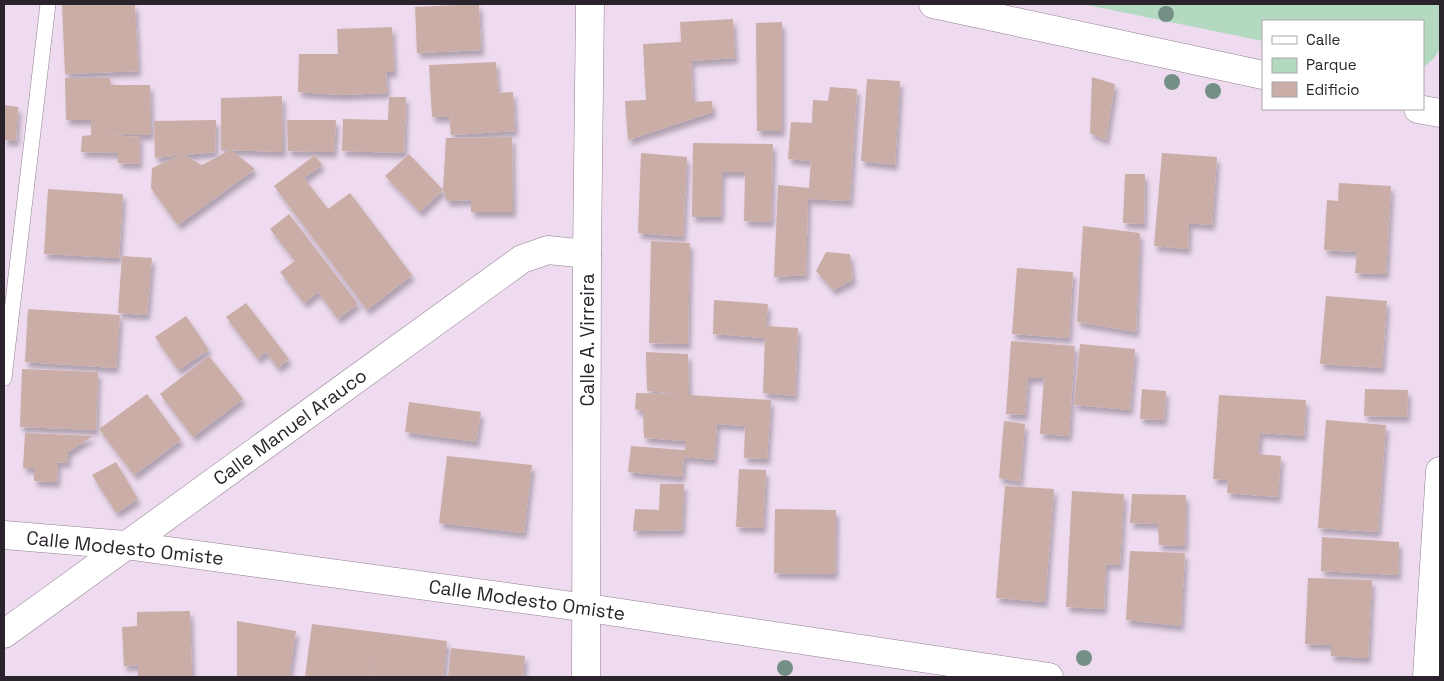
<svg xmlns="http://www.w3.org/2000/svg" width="1444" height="681" font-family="'Space Grotesk',sans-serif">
  <defs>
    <filter id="shadow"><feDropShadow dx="3" dy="5.5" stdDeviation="2.5" flood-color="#0004"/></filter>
  </defs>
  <rect width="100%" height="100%" fill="#eedbef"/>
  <path fill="#b4d9c1" d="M1082,4H1440V46C1438,56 1431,62 1423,67V21H1263V41Z"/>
  <g fill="#c9ada6" filter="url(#shadow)">
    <path d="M62,4H135L138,71L65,74Z"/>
    <path d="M479,4L481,50L417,53L415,7Z"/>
    <path d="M733,19L735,58L691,61L693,102L712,101L713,112L628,140L625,101L646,100L643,44L681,42L680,22Z"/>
    <path d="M782,22V131H757L756,23Z"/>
    <path d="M392,27L394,72H386L387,93L340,95L298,92L299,54H338L337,29Z"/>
    <path d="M496,62L498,93L513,92L515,131L451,135L449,117H432L429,65Z"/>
    <path d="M1092,77L1115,84L1106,140L1090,133Z"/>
    <path d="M65,78H110L111,85H150L151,135H106L140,137L139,164L118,163V153L81,152L82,136L91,135V120H66Z"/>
    <path d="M867,79L900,81L895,165L861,161Z"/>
    <path d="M830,87L857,89L850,201L808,199L806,275L774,277L778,185L809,188L811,161L788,159L791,122L812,123L813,100L828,101Z"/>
    <path d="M282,96L283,152L231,150L255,169L178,225L151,188L152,168L181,155L155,158L154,121L216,120L215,152L184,155L202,165L230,150H221V98Z"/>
    <path d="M389,97H406L404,153L342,151L343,119L388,120Z"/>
    <path d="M4,105L18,107L16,141L4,140Z"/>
    <path d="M287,120H336L334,152L288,151Z"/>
    <path d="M512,137L513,212H471V200L447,201L443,190L446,138Z"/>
    <path d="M693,143L773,144L771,222L744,221L745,172H722L721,217H692Z"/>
    <path d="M641,153L687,157L683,237L638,233Z"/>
    <path d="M1162,153L1217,157L1212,225L1189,223L1188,249L1154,246Z"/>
    <path d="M409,154L443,190L420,212L385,176Z"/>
    <path d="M315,155L322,165L304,178L328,209L350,193L412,275L367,310L274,186Z"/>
    <path d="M1125,174H1145L1144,224L1123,223Z"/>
    <path d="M1339,183L1391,186L1386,274L1355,273L1357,252L1324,250L1327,200L1338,201Z"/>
    <path d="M48,189L123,194L119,258L44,254Z"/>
    <path d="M289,214L358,304L338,319L318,292L304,303L280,272L295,261L270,229Z"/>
    <path d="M1083,226L1140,233L1136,332L1077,322Z"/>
    <path d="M651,241L690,243L688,344L649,343Z"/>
    <path d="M826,252L850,254L853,280L833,290L816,271Z"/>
    <path d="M122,256L152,258L147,315L118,313Z"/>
    <path d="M1017,268L1073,272L1069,338L1012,334Z"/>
    <path d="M1326,296L1387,301L1382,368L1320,364Z"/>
    <path d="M714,300L768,304L766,326L798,328L795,396L763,393L765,338L713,334Z"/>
    <path d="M246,303L289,359L278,368L266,352L258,359L226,317Z"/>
    <path d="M28,309L120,315L116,368L25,362Z"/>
    <path d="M186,316L209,350L178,370L155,337Z"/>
    <path d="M1011,341L1075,346L1069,436L1040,434L1044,378H1028L1025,415L1006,414Z"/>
    <path d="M1080,344L1135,349L1130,410L1074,405Z"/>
    <path d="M646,352L688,354L689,395L771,400L767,459L744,458L745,426L717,424L714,460L684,457L682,477L628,472L631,446L685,450V441L644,438L643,411L635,409L636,393L680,394L647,391Z"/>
    <path d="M209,356L243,399L193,437L160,394Z"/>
    <path d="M22,369L98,372L96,430L20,427Z"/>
    <path d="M1142,389L1166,391L1164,420L1140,419Z"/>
    <path d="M1365,389L1408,390L1407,417L1364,416Z"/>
    <path d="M147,394L181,440L134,475L99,429Z"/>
    <path d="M1219,395L1306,400L1304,436L1260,433L1258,454L1281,456L1278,497L1227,493L1228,480L1213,479Z"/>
    <path d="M409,402L481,412L476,442L405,432Z"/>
    <path d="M1326,420L1386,425L1378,532L1318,528Z"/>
    <path d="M1004,421L1025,424L1020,482L999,478Z"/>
    <path d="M25,433L93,436L68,452V463L58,462L57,482L34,481V468H23Z"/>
    <path d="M447,456L532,465L524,533L439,523Z"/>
    <path d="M116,462L138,499L116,513L92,475Z"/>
    <path d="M739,469L766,470L763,528L736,527Z"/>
    <path d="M660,484H684L682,530L633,531L635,509L659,510Z"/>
    <path d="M1005,486L1054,489L1045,602L996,598Z"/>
    <path d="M1072,491L1124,494L1120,565L1106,564L1104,609L1066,607Z"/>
    <path d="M1132,494L1186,495L1185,546L1159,545L1158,524L1130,523Z"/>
    <path d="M775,509L836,510L835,574L774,573Z"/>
    <path d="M1322,537L1399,542L1398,575L1321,571Z"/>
    <path d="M1130,551L1185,553L1181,626L1126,620Z"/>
    <path d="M1308,578L1372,580L1368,658L1331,656V645L1305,644Z"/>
    <path d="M190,611L192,677H138V665L124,666L122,627L137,626V612Z"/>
    <path d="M237,621L296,631L289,677H237Z"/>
    <path d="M312,624L447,641L443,677H370L372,657L369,677H305Z"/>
    <path d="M451,648L525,656L523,677H448Z"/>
  </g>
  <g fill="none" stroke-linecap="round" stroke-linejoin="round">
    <defs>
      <path id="service" d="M4,378L48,4"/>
      <g id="minor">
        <path d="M933,4L1263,75"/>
        <path d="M1418,109L1440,113"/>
        <path d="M4,535L125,545L588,608L1049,677"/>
        <path d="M4,634L522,259L548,250L587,254"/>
        <path d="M586,677L587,254L590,4"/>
        <path d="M1427,677L1440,471"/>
      </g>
    </defs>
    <use href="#service" stroke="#907f91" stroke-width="16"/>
    <use href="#minor" stroke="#907f91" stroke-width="29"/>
    <use href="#service" stroke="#fff" stroke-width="15"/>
    <use href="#minor" stroke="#fff" stroke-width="28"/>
  </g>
  <g fill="#738f86">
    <circle cx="1166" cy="14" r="8"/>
    <circle cx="1172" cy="82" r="8"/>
    <circle cx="1213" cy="91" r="8"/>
    <circle cx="1084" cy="658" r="8"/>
    <circle cx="785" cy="668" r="8"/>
  </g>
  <g text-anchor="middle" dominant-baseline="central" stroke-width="4.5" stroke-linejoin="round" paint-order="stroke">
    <g font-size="19" fill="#2a232b" stroke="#fff">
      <text transform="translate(587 340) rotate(-90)">Calle A. Virreira</text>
      <text transform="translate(290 427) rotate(-36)">Calle Manuel Arauco</text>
      <text transform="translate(125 548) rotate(6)">Calle Modesto Omiste</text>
      <text transform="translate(527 600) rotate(8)">Calle Modesto Omiste</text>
    </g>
  </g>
  <rect width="1444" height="681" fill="none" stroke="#2a232b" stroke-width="10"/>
  <rect x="1262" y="20" width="162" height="90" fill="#ffffff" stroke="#aaa7aa"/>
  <rect x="1272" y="36" width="25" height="8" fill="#ffffff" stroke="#aaa7aa"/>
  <text x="1306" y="45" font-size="15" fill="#2a232b">Calle</text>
  <rect x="1272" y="58" width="25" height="15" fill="#b4d9c1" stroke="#aaa7aa"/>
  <text x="1306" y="70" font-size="15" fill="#2a232b">Parque</text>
  <rect x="1272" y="82" width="25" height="15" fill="#c9ada6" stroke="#aaa7aa"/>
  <text x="1306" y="95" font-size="15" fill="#2a232b">Edificio</text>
</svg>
